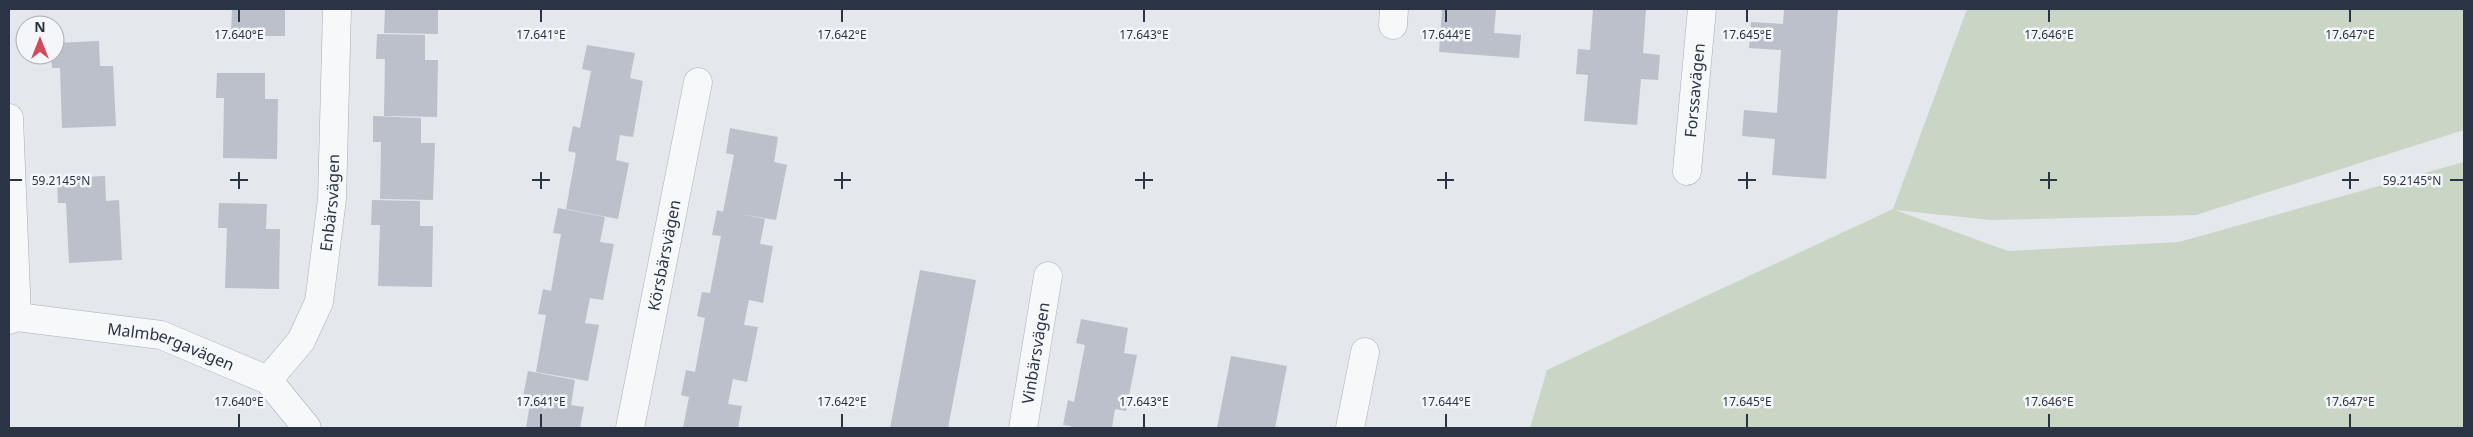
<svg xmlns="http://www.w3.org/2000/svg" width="2473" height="437" font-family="'Noto Sans',sans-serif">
  <rect width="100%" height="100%" fill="#e4e7ec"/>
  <path fill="#c9d6c5" d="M1967,9H2464V130L2196,215L1991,220L1895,210L2008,251L2179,242L2464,162V428H1530L1547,370L1893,209Z"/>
  <g fill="#bbc0ca">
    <path d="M232,9H285V36H231Z"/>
    <path d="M385,9H438V34L384,33Z"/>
    <path d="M1442,9H1496L1494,33L1521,35L1519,58L1439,52Z"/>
    <path d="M1593,9H1646L1643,53L1660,55L1658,80L1641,79L1637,125L1584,121L1588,75L1576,74L1578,49L1590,50Z"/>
    <path d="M1784,9H1838L1826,179L1772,175L1775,139L1742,136L1744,110L1777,113L1781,50L1749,48L1751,22L1783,24Z"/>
    <path d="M377,34L425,35V60H438L437,117L384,116L385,59H376Z"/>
    <path d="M99,41L100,66H113L116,126L62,128L60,68H52L51,55H55V43Z"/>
    <path d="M587,45L635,53L630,78L643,81L633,137L620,135L616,160L629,163L618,219L566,209L576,153L568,151L573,126L580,128L591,71L582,69Z"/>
    <path d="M217,73H265V99H278L277,159L223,158L224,98H216Z"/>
    <path d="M373,116L421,118V143H435L433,200L380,199L381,142H373Z"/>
    <path d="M730,128L778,137L774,162L787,165L776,220L740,214L765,219L760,244L773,246L763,303L749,300L744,325L758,327L747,382L733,379L728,404L742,406L738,428H683L689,397L681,395L686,370L695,372L705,318L697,316L702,292L710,293L721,236L712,235L717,210L723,212L734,155L726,153Z"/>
    <path d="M105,176L106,201L119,200L122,260L69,263L66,203H58L57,178Z"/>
    <path d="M372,200L420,201V226H433L432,287L378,286L380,225H371Z"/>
    <path d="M219,203L267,204L266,229H280L279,289L225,288L227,228H218Z"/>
    <path d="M558,208L605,217L600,242L614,244L603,300L590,298L585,323L599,325L588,381L536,372L546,315L538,314L543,289L551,291L561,234L553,233Z"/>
    <path d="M920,270L976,280L948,428H890Z"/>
    <path d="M1081,319L1128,328L1124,353L1137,355L1126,411L1115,409L1112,428H1071V426L1063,425L1068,400L1074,402L1085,345L1076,343Z"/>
    <path d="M1231,356L1287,366L1275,428H1217Z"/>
    <path d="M528,371L575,380L571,405L584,407L580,428H526L531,397L523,396Z"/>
  </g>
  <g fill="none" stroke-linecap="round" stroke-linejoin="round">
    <defs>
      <g id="minor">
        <path d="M1393,25L1394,9"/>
        <path d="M9,118L17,317"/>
        <path id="s1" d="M1687,171L1702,9"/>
        <path id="s2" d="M9,320L17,317L161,335L268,380L307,428"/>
        <path id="s3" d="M268,380L301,341L319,302L332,199L337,9"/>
        <path id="s4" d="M630,428L698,82"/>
        <path id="s5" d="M1023,428L1048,276"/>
        <path d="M1350,428L1365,352"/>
      </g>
    </defs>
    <use href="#minor" stroke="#a9aeb7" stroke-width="29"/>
    <use href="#minor" stroke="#f7f8fa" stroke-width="28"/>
  </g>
  <path fill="none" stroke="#2b3445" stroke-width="2" d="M239,10V22M541,10V22M842,10V22M1144,10V22M1446,10V22M1747,10V22M2049,10V22M2350,10V22M239,172V189M541,172V189M842,172V189M1144,172V189M1446,172V189M1747,172V189M2049,172V189M2350,172V189M10,180H22M230,180H248M532,180H550M834,180H851M1135,180H1153M1437,180H1454M1738,180H1756M2040,180H2057M2342,180H2359M2450,180H2463M239,414V427M541,414V427M842,414V427M1144,414V427M1446,414V427M1747,414V427M2049,414V427M2350,414V427"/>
  <g text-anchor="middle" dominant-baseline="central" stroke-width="5" stroke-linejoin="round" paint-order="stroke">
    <g font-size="16" fill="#2b3445" stroke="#f4f6f9">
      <text stroke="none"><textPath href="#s1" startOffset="81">Forssavägen</textPath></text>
      <text stroke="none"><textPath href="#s3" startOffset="194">Enbärsvägen</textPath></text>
      <text stroke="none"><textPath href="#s4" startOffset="176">Körsbärsvägen</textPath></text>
      <text stroke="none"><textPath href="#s2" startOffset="166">Malmbergavägen</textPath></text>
      <text stroke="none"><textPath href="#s5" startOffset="76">Vinbärsvägen</textPath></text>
    </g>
  </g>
  <g font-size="12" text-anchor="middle" fill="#2b3445" stroke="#f4f6f9" stroke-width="5" stroke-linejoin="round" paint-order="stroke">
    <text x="239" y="39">17.640°E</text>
    <text x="541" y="39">17.641°E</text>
    <text x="842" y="39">17.642°E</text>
    <text x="1144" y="39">17.643°E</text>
    <text x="1446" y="39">17.644°E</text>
    <text x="1747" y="39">17.645°E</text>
    <text x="2049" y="39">17.646°E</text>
    <text x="2350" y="39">17.647°E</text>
    <text x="61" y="185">59.2145°N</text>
    <text x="2412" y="185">59.2145°N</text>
    <text x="239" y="406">17.640°E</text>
    <text x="541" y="406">17.641°E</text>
    <text x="842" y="406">17.642°E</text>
    <text x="1144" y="406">17.643°E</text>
    <text x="1446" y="406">17.644°E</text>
    <text x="1747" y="406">17.645°E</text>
    <text x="2049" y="406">17.646°E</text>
    <text x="2350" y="406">17.647°E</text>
  </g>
  <rect width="2473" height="437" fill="none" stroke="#2b3445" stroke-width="20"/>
  <g transform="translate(40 40)"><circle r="24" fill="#f4f6f9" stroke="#a4a8b1"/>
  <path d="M0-4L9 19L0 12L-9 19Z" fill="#d1495b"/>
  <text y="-8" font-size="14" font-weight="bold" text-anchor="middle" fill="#2b3445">N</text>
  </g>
</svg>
